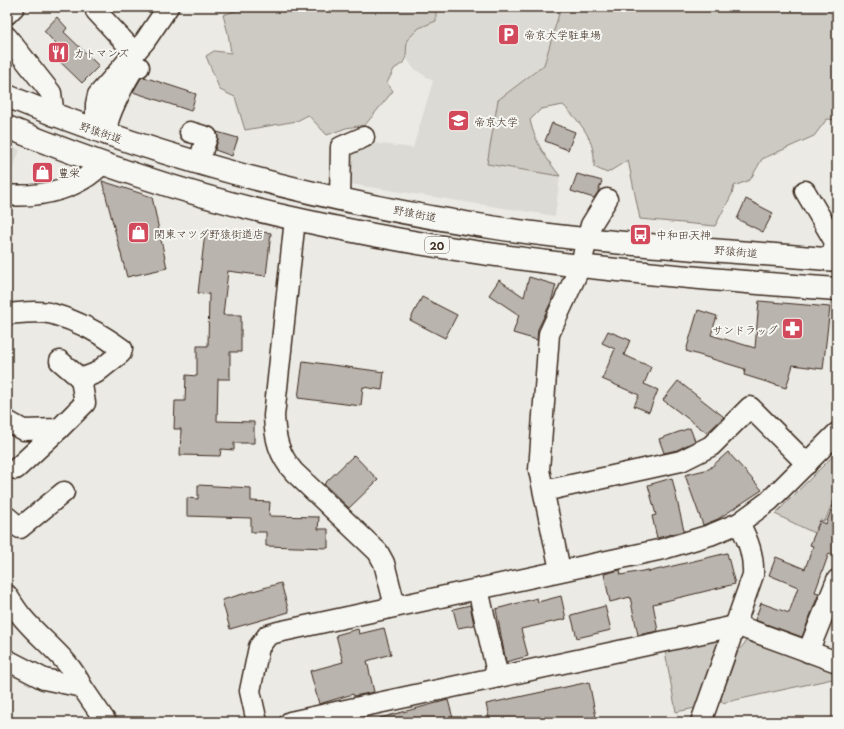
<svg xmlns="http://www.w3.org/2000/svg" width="844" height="729" font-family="'Playpen Sans','Klee One',sans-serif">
  <rect width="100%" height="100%" fill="#ebeae5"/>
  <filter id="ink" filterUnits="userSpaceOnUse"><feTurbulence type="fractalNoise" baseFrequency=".025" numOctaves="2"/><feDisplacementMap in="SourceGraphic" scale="8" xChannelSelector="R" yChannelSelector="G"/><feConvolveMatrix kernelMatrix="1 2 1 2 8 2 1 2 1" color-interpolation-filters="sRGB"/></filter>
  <g filter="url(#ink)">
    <g fill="#dcdad4">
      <path d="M436,7H561L544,65L498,100L487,164L560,176L555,216L344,183L347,150L364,142L413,148L433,81L413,68L406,57L407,40L419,28L436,21Z"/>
      <path d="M7,145L20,150L7,184Z"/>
    </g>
    <g fill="#cdcac4" stroke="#847a71">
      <path d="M246,7H436V21L419,28L407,40L406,57L403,63L394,69L387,83L393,91L365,125L346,128L327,135L308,115L297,121L245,130L235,97L220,90L206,56L214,51L231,53L228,33L223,15Z"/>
      <path d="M561,7H837V120L827,119L814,136L762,159L750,180L734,186L732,194L715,226L640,219L628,160L607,173L594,167C596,140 581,123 563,105L541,109L530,120C535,143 546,158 560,176L487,164L498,100L544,65Z"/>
      <path d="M837,452V500L834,499L825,521L820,520L814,533L775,514Z"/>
      <path d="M747,636L837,670V678L722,703L721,698L738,651L745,643Z"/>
      <path d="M718,640L722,643L700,707L676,712L665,651Z"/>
    </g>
    <g fill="#bab4ae" stroke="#3b2a1e">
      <path d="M57,17L67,28L64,32L99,66L82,83L49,51L56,44L44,31Z"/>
      <path d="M144,77L196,94L191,111L133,92L141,78Z"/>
      <path d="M552,123L575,132L568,150L545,141Z"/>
      <path d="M217,132L238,138L232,156L215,150L218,140Z"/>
      <path d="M577,174L602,181L598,192L594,198L571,191Z"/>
      <path d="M102,181L152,197L167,268L127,277Z"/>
      <path d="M746,199L773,213L763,232L737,219Z"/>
      <path d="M245,230L271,233L266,276L228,271L223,315H241V352H230V379H218L217,421L254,422V443H234V450L221,449L220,456L180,455L181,429H174L175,401H185L186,375L197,376V346H208L209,294L198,293L205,233L244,238Z"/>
      <path d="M529,277L556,285L551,302L538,329L537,340L513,333L519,315L489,295L499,280L524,297Z"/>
      <path d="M422,297L457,315L445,338L410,320Z"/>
      <path d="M759,301L830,307L823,369L793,365L786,388L744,375L745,369L686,351L698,310L717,316L711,335L755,348Z"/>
      <path d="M608,331L630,340L624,355L651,367L644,384L658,390L649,412L634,406L639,395L602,379L615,349L602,343Z"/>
      <path d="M303,361L384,372L382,390L363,387L361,406L298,398Z"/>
      <path d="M678,381L724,417L707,433L663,400Z"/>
      <path d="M690,428L695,441L677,450L664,453L659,439Z"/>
      <path d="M728,452L762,490L718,519L703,525L685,475L709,469Z"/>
      <path d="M354,455L378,480L349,508L324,484Z"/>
      <path d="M672,478L684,531L657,538L652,516L656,515L648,485Z"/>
      <path d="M198,485L251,488V501L270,502L269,516L319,517L318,529H328V548L266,546V532H251V518L187,516V498L198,499Z"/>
      <path d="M836,497H837V545L833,555L829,553L815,592L819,593L802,637L755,620L761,603L789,613L798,587L769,575L776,557L805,569L813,546L810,545L820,521L826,524Z"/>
      <path d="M727,553L735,584L653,604L658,631L638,635L630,597L610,602L604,574L620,570L621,575L648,570V572Z"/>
      <path d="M281,583L289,612L230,629L222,600Z"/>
      <path d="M561,596L566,619L521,629L528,656L506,662L496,609L537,598L538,602Z"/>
      <path d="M470,605L474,625L458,628L453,609Z"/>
      <path d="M605,606L611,630L577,638L571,615Z"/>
      <path d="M384,628L391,654L367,661L374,692L354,696L353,694L319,704L310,671L343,662L336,635L358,629L359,634Z"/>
      <path d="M589,682L596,717L571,722H490L486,704Z"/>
      <path d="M448,700L454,722H381L380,718Z"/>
    </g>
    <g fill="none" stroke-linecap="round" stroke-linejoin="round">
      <defs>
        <g id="minor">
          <path d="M96,11L135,53"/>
          <path d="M7,14L14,7"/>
          <path d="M7,37L51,93L54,116"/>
          <path d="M96,130V104L98,95L145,41L168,7"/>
          <path d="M190,132L207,137L202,152"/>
          <path d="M108,135C108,131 107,126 108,122C111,109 127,78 134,68L139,67"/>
          <path d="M805,191L835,242L832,260"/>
          <path d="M7,195C41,198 79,189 103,163"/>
          <path d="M340,199L341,147L364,137"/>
          <path d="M295,219L274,416C275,439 279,455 294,472L378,552L384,563L395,606"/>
          <path d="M7,314C21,313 39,310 53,314C77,321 102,334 122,349L121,353L96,373L81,379"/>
          <path d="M7,421L23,430L59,429L85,403L81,379L60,361"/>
          <path d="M16,469L59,429"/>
          <path d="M544,491L681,461L711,446L750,407L807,464"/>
          <path d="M7,517L20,528L64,492"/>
          <path d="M560,570L539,470L549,334L580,267L591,225L607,199"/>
          <path d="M478,589L498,677"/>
          <path d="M7,595C12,603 17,611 23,618C43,642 69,658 82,687"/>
          <path d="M808,652L837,580"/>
          <path d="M7,660L44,679L82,687L106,722"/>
          <path d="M257,722L250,691L259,647L268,635L278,632L663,549L710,535L739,523L769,501L837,433"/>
          <path d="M290,722L735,626L744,628L837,662"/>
          <path d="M701,722L753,575C754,555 748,540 739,523"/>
        </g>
        <g id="major">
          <path d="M7,96C164,160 329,203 497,228C609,245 724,250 837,260"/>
          <path d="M7,127C100,165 198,198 296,219C474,259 655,276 837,289"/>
        </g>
      </defs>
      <use href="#minor" stroke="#3b2a1e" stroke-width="23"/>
      <use href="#major" stroke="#3b2a1e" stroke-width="25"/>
      <use href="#minor" stroke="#f6f6f2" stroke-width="20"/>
      <use href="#major" stroke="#f6f6f2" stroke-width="22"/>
    </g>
  </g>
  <defs>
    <symbol id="parking-square" viewBox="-11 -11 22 22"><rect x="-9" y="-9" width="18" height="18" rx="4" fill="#d1495b" stroke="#f6f6f2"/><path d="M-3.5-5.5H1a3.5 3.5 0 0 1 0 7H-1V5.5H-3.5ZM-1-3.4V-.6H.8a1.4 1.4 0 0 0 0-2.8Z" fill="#fff"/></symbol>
    <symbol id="restaurant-square" viewBox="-11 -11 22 22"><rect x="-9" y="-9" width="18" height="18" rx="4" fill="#d1495b" stroke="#f6f6f2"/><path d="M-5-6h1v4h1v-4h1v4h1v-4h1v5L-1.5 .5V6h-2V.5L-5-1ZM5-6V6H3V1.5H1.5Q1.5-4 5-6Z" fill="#fff"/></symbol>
    <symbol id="university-square" viewBox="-11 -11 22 22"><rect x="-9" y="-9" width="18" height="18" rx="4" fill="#d1495b" stroke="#f6f6f2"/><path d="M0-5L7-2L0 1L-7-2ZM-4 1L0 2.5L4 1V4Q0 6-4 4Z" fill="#fff"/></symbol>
    <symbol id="shop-square" viewBox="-11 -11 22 22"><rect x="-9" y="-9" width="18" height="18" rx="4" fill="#d1495b" stroke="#f6f6f2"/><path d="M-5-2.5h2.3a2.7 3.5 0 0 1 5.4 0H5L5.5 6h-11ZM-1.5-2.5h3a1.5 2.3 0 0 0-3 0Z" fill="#fff"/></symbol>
    <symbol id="bus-square" viewBox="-11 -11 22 22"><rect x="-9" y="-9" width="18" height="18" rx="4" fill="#d1495b" stroke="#f6f6f2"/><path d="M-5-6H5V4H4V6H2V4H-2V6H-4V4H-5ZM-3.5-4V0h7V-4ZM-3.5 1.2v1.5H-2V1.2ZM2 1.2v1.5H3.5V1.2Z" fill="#fff"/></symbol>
    <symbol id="pharmacy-square" viewBox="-11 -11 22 22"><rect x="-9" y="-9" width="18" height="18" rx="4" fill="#d1495b" stroke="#f6f6f2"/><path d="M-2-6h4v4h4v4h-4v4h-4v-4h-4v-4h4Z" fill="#fff"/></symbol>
  </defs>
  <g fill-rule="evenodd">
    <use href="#parking-square" x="496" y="22" width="25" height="25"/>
    <use href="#restaurant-square" x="46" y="40" width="25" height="25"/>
    <use href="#university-square" x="446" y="108" width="25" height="25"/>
    <use href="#shop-square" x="30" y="160" width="25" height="25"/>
    <use href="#shop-square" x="126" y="220" width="25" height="25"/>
    <use href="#bus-square" x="628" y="222" width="25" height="25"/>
    <use href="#pharmacy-square" x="780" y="316" width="25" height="25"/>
  </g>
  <g text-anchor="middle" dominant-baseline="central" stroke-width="4" stroke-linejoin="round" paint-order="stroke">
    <rect fill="#f6f6f2" stroke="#73675e" stroke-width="1" x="425" y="237" width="24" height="16" rx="3"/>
    <g font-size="10" font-weight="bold" fill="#3b2a1e">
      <text x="437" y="245">20</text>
    </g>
    <g font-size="11" fill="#3b2a1e" stroke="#f6f6f2" text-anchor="start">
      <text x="524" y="34">帝京大学駐車場</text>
      <text x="74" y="52">カトマンズ</text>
      <text x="474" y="121">帝京大学</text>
      <text x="58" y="172">豊栄</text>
      <text x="154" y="233">関東マツダ野猿街道店</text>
      <text x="656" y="234">中和田天神</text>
      <text x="778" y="329" text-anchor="end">サンドラッグ</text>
    </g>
    <g font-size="11" fill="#3b2a1e" stroke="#f6f6f2">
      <text transform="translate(101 132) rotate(19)">野猿街道</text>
      <text transform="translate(415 213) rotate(11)">野猿街道</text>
      <text transform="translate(736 251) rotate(5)">野猿街道</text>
    </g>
  </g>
  <rect width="844" height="729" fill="none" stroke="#f6f6f2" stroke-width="24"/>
  <rect x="12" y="12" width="820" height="705" fill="none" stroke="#3b2a1e" stroke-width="1.5" filter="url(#ink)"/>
</svg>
